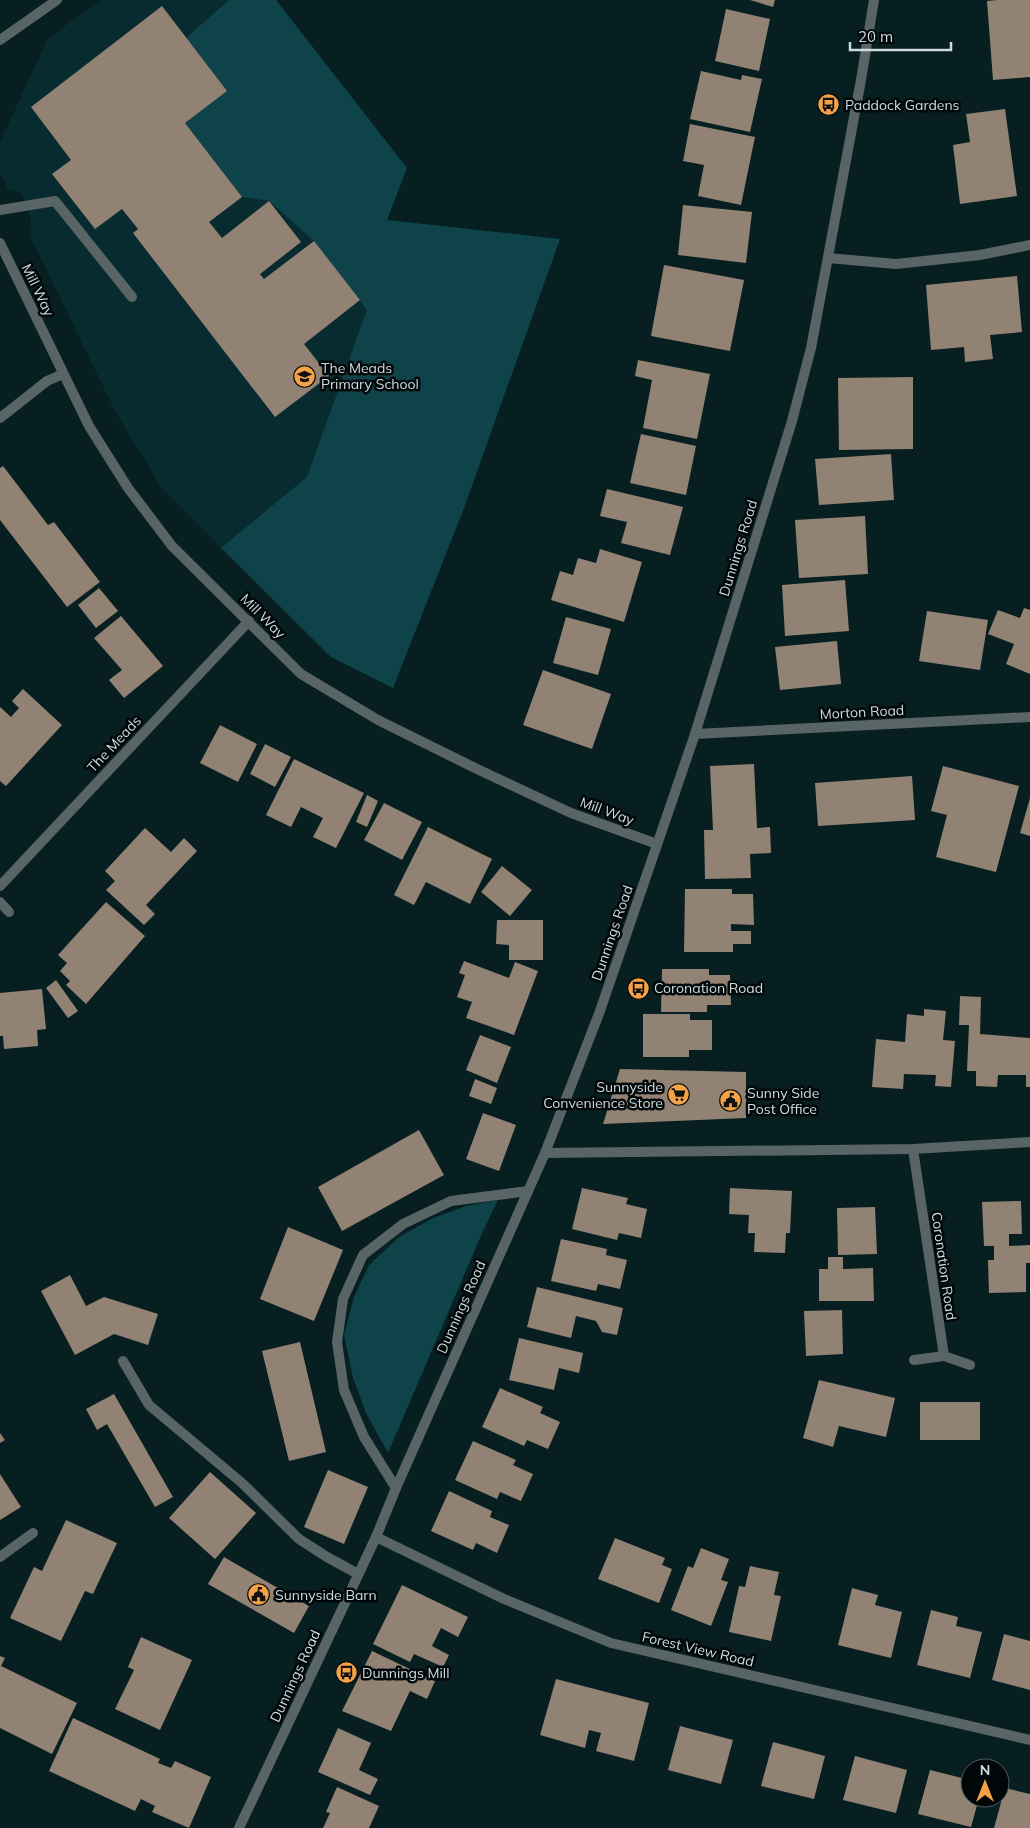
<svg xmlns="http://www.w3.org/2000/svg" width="1030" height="1828" font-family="Mulish,sans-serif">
  <rect width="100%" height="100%" fill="#071f21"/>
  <path fill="#082b2f" d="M101,0H276L407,168L387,220L560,239L464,508L393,688L331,657L163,490L116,413L30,236L31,218L21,193L8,190L0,172V142L48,38Z"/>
  <g fill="#0e4349">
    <path d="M229,0H276L407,168L387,220L560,239L464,508L393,688L331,657L221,548L307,477L367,310L314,241L269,201L242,197L185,123L227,91L186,38Z"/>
    <path d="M498,1200L483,1231L388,1453L366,1413L353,1378L344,1335L354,1297L369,1265L399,1237L433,1218L466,1206Z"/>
  </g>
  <g fill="#928273">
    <path d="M750,0H775L773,7Z"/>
    <path d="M997,0H1030V77L993,80L987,1Z"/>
    <path d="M162,6L227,91L185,123L242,197L209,222L222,238L269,201L301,242L260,274L264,279L314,241L360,300L304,344L329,376L275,417L133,233L138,229L122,209L95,229L52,174L71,160L31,107Z"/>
    <path d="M726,9L770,19L759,71L715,61Z"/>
    <path d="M701,71L741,80L742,75L762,79L750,132L690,119Z"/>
    <path d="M1005,109L1017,196L960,204L953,145L970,142L966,114Z"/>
    <path d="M690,124L755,137L741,205L698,196L704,165L683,161Z"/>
    <path d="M683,205L752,212L746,263L678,255Z"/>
    <path d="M664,265L744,280L730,351L651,336Z"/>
    <path d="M1017,276L1022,332L990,335L993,359L965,362L964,347L931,350L926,285Z"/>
    <path d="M638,360L710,374L697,439L643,428L652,380L635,376Z"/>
    <path d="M913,377V449L839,450L838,378Z"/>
    <path d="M641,434L696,446L686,495L630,483Z"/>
    <path d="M891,454L894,500L819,505L815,459Z"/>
    <path d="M3,466L48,525L54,522L100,582L67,607L0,520V468Z"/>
    <path d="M607,489L683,507L670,555L621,543L627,522L600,516Z"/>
    <path d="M865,516L868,574L799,578L795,520Z"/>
    <path d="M600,549L642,562L624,622L551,600L560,571L573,575L578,558L596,563Z"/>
    <path d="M845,580L849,631L785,636L782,585Z"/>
    <path d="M99,588L118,611L96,628L78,605Z"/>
    <path d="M1024,608L1030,610V674L1006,664L1014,644L988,634L998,610L1020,618Z"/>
    <path d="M927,611L988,620L980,670L919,661Z"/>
    <path d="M121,616L163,666L124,698L109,680L122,670L94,638Z"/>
    <path d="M566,617L611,629L598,675L553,663Z"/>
    <path d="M837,641L841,684L780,690L775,647Z"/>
    <path d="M543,670L611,694L592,749L523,725Z"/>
    <path d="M23,689L62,725L6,786L0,781V707L11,717L19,708L12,701Z"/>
    <path d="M220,725L257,744L238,782L200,763Z"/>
    <path d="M265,744L291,757L275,787L250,774Z"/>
    <path d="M294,759L364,793L336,848L313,837L323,818L301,807L291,827L266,815Z"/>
    <path d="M754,764L757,828L770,827L771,853L750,854L751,878L705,879L704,830H713L710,766Z"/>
    <path d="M943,766L1019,786L996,872L936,857L947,815L931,811Z"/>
    <path d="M912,776L915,820L818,826L815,783Z"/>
    <path d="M367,795L378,801L367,827L356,822Z"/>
    <path d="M1030,798V836L1020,833Z"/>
    <path d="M384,803L422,822L402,860L364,840Z"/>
    <path d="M428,827L492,859L470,904L426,882L414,905L394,895Z"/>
    <path d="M145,828L171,852L184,838L197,851L146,905L155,914L144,925L106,890L115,881L105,871Z"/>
    <path d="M502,866L532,890L510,916L481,892Z"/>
    <path d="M685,889H732V894H753L754,925L731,924V931H751V944H733V952H684Z"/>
    <path d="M106,902L145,936L86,1004L66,985L70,981L60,971L67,963L58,955Z"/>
    <path d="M497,920H543V960H509V945L496,944Z"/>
    <path d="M464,961L509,978L515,962L538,971L514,1035L466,1018L472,1002L457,997L465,975L459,973Z"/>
    <path d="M662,969H709V975H730L731,1005H707V1012H661Z"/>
    <path d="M56,980L78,1011L68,1018L46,988Z"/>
    <path d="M42,989L46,1029L37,1030L38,1046L4,1049L3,1036H0V993Z"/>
    <path d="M960,996L981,997L980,1034L1030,1038V1087H1026V1075H998L997,1087L976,1086V1071H967L969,1025H959Z"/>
    <path d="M924,1009L946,1011L943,1040L955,1041L951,1087L935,1086L936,1075L904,1074L903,1089L872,1087L876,1039L905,1042L907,1014L924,1016Z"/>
    <path d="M643,1014H690V1020H712V1050H689V1057H643Z"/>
    <path d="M480,1035L511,1047L497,1083L466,1070Z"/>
    <path d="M620,1069L746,1072V1118L603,1124Z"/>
    <path d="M475,1079L497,1088L491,1104L469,1096Z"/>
    <path d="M483,1113L516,1125L499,1171L466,1159Z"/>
    <path d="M419,1130L444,1175L342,1231L318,1187Z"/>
    <path d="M582,1188L628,1198L626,1204L647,1209L641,1238L619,1233L617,1240L572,1229Z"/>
    <path d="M730,1188L792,1191L790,1233H786L785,1253L754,1252L755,1233H748L749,1215L729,1214Z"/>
    <path d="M1021,1201L1022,1234H1009V1246L1030,1245V1263H1026V1292L989,1293L988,1260H994V1246H984L982,1202Z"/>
    <path d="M875,1207L877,1254L838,1255L837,1208Z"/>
    <path d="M288,1227L343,1250L314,1321L260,1299Z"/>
    <path d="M561,1239L607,1249L606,1255L627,1260L620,1289L598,1284L596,1291L551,1281Z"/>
    <path d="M828,1257H843V1269L873,1268L874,1301H819V1269H828Z"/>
    <path d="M70,1275L86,1306L104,1297L158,1314L148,1345L114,1334L75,1355L41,1291Z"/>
    <path d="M537,1287L623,1308L617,1335L602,1332L596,1321L576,1316L571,1338L527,1327Z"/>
    <path d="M842,1310L843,1354L806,1356L804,1311Z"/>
    <path d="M519,1338L583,1353L579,1373L559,1368L554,1390L509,1380Z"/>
    <path d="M300,1342L326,1452L289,1461L262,1351Z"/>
    <path d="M819,1380L895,1398L886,1437L839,1426L833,1447L803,1438Z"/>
    <path d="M500,1388L543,1407L540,1413L560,1422L548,1449L527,1440L524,1446L482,1427Z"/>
    <path d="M114,1394L173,1497L155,1507L107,1424L97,1430L86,1409Z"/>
    <rect x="920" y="1402" width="60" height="38"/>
    <path d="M0,1433L5,1440L0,1443Z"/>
    <path d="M473,1441L516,1460L513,1465L533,1474L521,1501L500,1492L497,1499L455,1480Z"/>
    <path d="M328,1470L368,1487L344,1544L304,1527Z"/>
    <path d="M210,1472L256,1513L215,1559L169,1518Z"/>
    <path d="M0,1474L21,1507L0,1520Z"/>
    <path d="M449,1491L492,1511L490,1517L509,1525L497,1553L476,1543L473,1550L431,1531Z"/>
    <path d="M66,1520L117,1543L93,1594L85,1591L61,1641L10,1618L34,1567L42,1571Z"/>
    <path d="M615,1538L665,1558L662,1565L672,1569L659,1603L598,1579Z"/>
    <path d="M701,1548L729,1559L721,1580L728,1582L711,1626L671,1610L688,1566L693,1568Z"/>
    <path d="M224,1557L309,1606L294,1633L208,1584Z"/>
    <path d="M750,1566L779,1572L774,1595L781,1596L771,1641L729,1632L739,1586L745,1587Z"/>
    <path d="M402,1585L468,1617L458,1637L441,1628L432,1646L449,1655L443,1667L414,1654L410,1662L373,1644Z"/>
    <path d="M852,1588L878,1595L875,1605L902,1612L891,1658L838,1645Z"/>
    <path d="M931,1610L958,1617L956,1626L982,1632L970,1678L917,1665Z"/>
    <path d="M1004,1634L1030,1641V1690L992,1680Z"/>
    <path d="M141,1637L192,1660L160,1730L115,1709L134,1670L128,1667Z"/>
    <path d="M372,1651L435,1681L427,1699L410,1691L391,1731L342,1711Z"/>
    <path d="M0,1656L5,1658L1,1666L77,1703L52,1754L0,1728Z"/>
    <path d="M556,1679L649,1703L634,1761L596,1751L601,1733L589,1730L585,1748L540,1735Z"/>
    <path d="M73,1718L160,1759L158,1763L171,1768L175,1761L211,1777L189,1828L152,1812L155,1806L141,1799L135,1811L49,1771Z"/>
    <path d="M680,1726L733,1740L721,1784L668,1770Z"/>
    <path d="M338,1728L371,1743L359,1770L378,1779L370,1795L318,1772Z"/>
    <path d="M773,1742L825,1756L814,1799L761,1786Z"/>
    <path d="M855,1756L907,1770L896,1813L843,1800Z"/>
    <path d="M930,1770L970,1780V1798H979L971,1827L918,1814Z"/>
    <path d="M337,1787L379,1806L369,1828H323L330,1813L326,1812Z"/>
    <path d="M1005,1788L1030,1794V1828H994Z"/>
  </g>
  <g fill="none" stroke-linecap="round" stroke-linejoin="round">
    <g stroke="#596465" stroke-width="10">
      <path d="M0,210L55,201L132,297"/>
      <path d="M0,902L9,912"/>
      <path d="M123,1361L149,1405L242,1483L299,1539L327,1557L358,1574"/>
      <path d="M396,1488L364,1437L344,1390L337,1342L343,1299L363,1255L403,1224L451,1201L528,1191"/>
    </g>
    <g stroke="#596465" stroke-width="10">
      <path d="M0,40L57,0"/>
      <path d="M0,243L89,426L128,488L172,546L301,674L378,720L475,768L571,813L657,844"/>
      <path d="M828,258L896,264L980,255L1030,245"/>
      <path d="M0,418L47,381L63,374"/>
      <path d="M695,734L1030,717"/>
      <path d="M0,886L249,621"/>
      <path d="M913,1149L944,1356L970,1365"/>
      <path d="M545,1153L913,1149L1030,1142"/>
      <path d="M914,1360L944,1356"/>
      <path d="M376,1537L504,1599L611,1643L1030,1740"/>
      <path d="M0,1557L33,1533"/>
    </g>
    <path stroke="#596465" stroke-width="10" d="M239,1828L376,1537L396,1488L545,1153L600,1011L695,734L792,421L811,348L861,80L874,0"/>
  </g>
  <defs>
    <symbol id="bus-disc" viewBox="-11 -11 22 22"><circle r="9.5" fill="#f5a246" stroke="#010708"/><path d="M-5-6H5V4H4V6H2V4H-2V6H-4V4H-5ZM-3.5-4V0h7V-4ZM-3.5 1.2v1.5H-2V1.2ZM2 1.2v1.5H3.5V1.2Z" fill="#111"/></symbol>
    <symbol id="school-disc" viewBox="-11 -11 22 22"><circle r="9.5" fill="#f5a246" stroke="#010708"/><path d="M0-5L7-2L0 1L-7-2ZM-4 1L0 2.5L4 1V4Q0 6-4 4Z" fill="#111"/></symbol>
    <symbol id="supermarket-disc" viewBox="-11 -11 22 22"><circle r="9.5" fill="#f5a246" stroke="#010708"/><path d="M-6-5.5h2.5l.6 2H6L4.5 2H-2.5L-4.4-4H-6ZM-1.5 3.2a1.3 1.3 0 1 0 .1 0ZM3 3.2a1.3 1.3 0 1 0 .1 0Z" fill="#111"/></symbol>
    <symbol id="civic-disc" viewBox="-11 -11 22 22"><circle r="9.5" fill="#f5a246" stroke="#010708"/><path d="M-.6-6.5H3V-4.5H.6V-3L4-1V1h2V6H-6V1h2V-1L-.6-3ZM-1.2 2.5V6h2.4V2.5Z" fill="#111"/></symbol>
  </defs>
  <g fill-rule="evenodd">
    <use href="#bus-disc" x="816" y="92" width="25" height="25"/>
    <use href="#school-disc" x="292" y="364" width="25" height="25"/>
    <use href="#bus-disc" x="626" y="976" width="25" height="25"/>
    <use href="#supermarket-disc" x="666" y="1082" width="25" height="25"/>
    <use href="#civic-disc" x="718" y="1088" width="25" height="25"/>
    <use href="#civic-disc" x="246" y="1582" width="25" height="25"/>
    <use href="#bus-disc" x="334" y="1660" width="25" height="25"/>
  </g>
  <g text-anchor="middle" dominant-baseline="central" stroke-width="5" stroke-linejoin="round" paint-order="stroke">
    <g font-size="14" fill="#cedcde" stroke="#010708" text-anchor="start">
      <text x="845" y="105">Paddock Gardens</text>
      <text x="321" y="368">The Meads<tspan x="321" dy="16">Primary School</tspan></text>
      <text x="654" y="988">Coronation Road</text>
      <text x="663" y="1087" text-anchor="end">Sunnyside<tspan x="663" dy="16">Convenience Store</tspan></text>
      <text x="747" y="1093">Sunny Side<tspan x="747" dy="16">Post Office</tspan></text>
      <text x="275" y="1595">Sunnyside Barn</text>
      <text x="362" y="1673">Dunnings Mill</text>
    </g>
    <g font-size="14" fill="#cedcde" stroke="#010708">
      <text transform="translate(38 290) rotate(64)">Mill Way</text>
      <text transform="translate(738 548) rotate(-73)">Dunnings Road</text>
      <text transform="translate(263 616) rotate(45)">Mill Way</text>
      <text transform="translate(862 712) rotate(-3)">Morton Road</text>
      <text transform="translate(114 744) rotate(-47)">The Meads</text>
      <text transform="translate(607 811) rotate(20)">Mill Way</text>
      <text transform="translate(612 933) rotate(-71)">Dunnings Road</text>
      <text transform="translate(944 1266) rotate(82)">Coronation Road</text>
      <text transform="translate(461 1307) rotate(-66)">Dunnings Road</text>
      <text transform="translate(698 1649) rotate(13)">Forest View Road</text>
      <text transform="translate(295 1676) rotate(-65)">Dunnings Road</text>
    </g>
  </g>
  <g transform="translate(985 1783)"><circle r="24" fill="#010708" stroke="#535c5e"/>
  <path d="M0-4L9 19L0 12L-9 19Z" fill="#f5a246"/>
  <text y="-8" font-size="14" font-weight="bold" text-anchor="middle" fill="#cedcde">N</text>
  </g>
  <path d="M850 42v8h101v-8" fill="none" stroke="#cedcde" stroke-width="2.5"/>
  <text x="858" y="42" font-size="15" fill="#cedcde" stroke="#010708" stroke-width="4" paint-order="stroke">20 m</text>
</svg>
